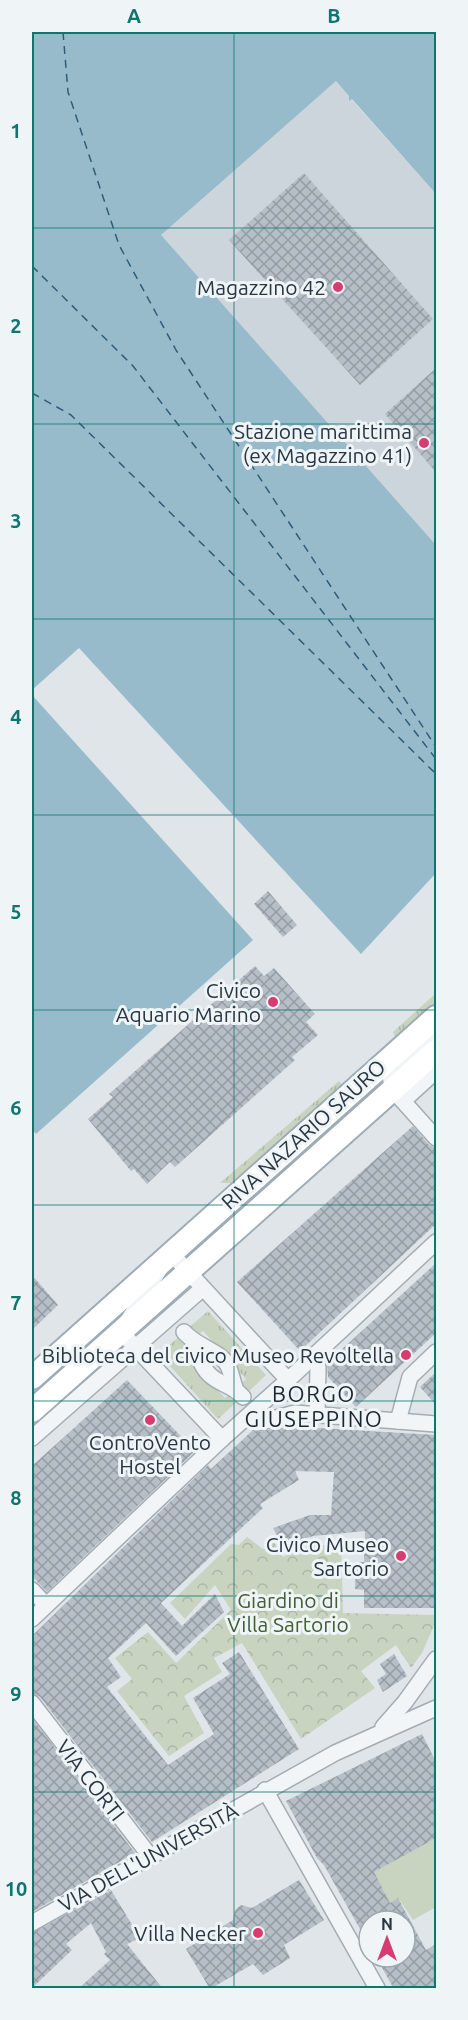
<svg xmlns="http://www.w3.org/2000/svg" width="468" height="2020" font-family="Ubuntu,sans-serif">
  <defs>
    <pattern id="grass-tufts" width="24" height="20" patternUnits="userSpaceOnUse" patternTransform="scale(1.5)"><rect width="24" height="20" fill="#c9d4c0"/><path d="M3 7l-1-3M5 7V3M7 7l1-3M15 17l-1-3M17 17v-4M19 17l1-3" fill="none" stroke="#adb7a6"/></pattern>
    <pattern id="forest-crowns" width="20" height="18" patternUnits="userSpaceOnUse" patternTransform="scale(1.5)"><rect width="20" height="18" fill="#c9d4c0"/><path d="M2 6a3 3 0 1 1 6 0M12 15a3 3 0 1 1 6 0" fill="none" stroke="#adb7a6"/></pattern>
    <pattern id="building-cross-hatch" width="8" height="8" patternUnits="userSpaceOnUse" patternTransform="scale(1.5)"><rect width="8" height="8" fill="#b6bfc7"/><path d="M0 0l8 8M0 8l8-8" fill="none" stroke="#949ca3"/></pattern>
  </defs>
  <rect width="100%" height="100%" fill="#dfe5e9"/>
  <path fill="#cdd5dc" d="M336,81L349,96V101L351,99L436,194V545L160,235Z"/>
  <g fill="url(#grass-tufts)">
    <path d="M436,993V1003L396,1039L393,1032Z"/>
    <path d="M339,1081L343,1086L232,1183H220Z"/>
    <path d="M208,1311L266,1375L246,1394L239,1386L246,1379L203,1331L195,1338L187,1329Z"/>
    <path d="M181,1335L189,1343L181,1351L225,1398L233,1392L240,1399L218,1419L159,1354Z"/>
  </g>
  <path fill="url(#forest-crowns)" d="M247,1537L263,1549L274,1542L283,1557L310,1545H341L343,1613L436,1615V1621L422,1653L411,1668L396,1645L361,1671L375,1688L301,1739L242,1643L214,1658L222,1672L184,1696L204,1733L169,1756L117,1691L132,1679L115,1658L148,1632L176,1663L231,1610L215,1585L185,1619L170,1603L231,1544L239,1545Z"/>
  <path fill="#c9d4c0" d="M436,1838V1907L413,1920L399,1899L390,1903L381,1886L368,1873Z"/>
  <g fill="#98bbcc">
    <path d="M32,32H436V194L352,99L349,101V96L336,81L161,235L436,545V873L361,954L79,648L32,690Z"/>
    <path d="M32,695L253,940L36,1134L32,1129Z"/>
  </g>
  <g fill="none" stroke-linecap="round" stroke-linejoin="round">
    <g stroke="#2e5d78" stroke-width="1.5" stroke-dasharray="8 6" stroke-linecap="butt">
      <path d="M63,32L68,92L119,245L176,350L436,747"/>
      <path d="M32,266L133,366L436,759"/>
      <path d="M32,393L71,415L436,774"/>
    </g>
  </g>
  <g fill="url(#building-cross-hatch)">
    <path d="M304,173L433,319L360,385L229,240Z"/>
    <path d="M436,368V472L385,414Z"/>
    <path d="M268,891L297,925L283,937L254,904Z"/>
    <path d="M255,966L264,976L274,968L315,1014L306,1022L318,1035L292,1057L295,1060L175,1167L170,1162L147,1184L134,1169L131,1171L88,1119L113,1097L109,1094Z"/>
    <path d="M413,1126L429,1145L436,1148V1224L300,1351L237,1282Z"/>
    <path d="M436,1263V1333L356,1407L328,1377L327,1363Z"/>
    <path d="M32,1275L58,1305L32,1330Z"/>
    <path d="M436,1372V1405L420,1387Z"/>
    <path d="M127,1380L195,1451L47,1592L32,1576V1466Z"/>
    <path d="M283,1426L436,1435V1608H364V1590L355,1589L356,1562H364L365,1531L313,1536L292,1543L284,1549L273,1528L310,1515H331L334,1472L295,1471L299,1480L260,1504L263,1508L161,1603L182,1626L215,1594L224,1612L176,1656L146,1623L108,1658L121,1677L107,1687L168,1765L214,1734L193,1698L230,1674L222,1663L239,1652L299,1749L152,1842L40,1697L32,1693V1636L208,1465L211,1469L252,1431L259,1432Z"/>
    <path d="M394,1654L407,1676L383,1692L377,1680L386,1674L380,1664Z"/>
    <path d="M32,1718L135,1853L32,1912Z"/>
    <path d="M422,1734L436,1762V1838L374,1872L390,1903L398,1898L426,1950L436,1944V1989H394L376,1957H405V1921H369V1945L324,1865L317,1858L286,1801Z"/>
    <path d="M299,1880L324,1920L284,1945L290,1958L263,1975L253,1964L210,1989L186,1949L233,1920L235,1910L241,1905L252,1908Z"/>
    <path d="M111,1890L140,1938L127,1944L163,1989H78L110,1960L104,1954L106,1952L91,1923L66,1944L72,1950L32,1988V1933Z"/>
  </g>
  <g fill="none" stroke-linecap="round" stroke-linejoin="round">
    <defs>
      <g id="street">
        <path d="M436,1033L390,1076L393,1090L436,1138"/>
        <path d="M403,1101L436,1071"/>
        <path d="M170,1252L288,1380L222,1439L121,1332Z"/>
        <path d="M184,1332C196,1346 219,1351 227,1364C231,1370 232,1380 235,1387"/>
        <path d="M193,1343C198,1354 201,1368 211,1376C221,1385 233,1385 243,1397"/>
        <path d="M288,1380L436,1242"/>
        <path d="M317,1415L318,1367"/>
        <path d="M398,1421L410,1377L436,1352"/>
        <path d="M257,1423L295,1413L436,1424"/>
        <path d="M32,1438L203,1288"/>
        <path d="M32,1590L46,1605"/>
        <path d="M32,1619L222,1439"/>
        <path d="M32,1703L150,1856"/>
        <path d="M383,1727L405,1702L436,1659"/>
        <path d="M265,1790L377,1988"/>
        <path d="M32,1923L335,1753L436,1708"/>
      </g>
      <g id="primary">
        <path d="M32,1378L436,1017"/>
        <path d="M32,1411L436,1051"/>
      </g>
    </defs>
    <use href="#street" stroke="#a4adb4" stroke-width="18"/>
    <use href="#primary" stroke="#9eacb6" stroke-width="26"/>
    <use href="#street" stroke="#f2f5f7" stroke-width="15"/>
    <use href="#primary" stroke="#fff" stroke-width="22"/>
  </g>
  <path fill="none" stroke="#0f766e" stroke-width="1.5" stroke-opacity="0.55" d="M234,32V1988M32,228H436M32,424H436M32,619H436M32,815H436M32,1010H436M32,1205H436M32,1401H436M32,1596H436M32,1792H436"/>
  <g fill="#d73c70" stroke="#eff4f7" stroke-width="2">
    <circle cx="338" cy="287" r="6"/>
    <circle cx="424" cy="443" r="6"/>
    <circle cx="273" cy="1002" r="6"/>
    <circle cx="406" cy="1355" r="6"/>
    <circle cx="150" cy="1420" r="6"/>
    <circle cx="401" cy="1556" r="6"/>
    <circle cx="258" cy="1933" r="6"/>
  </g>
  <g text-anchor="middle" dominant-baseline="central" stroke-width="6" stroke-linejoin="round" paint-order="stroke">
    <g font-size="21" fill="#273642" stroke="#eff4f7" text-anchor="end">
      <text x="326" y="287">Magazzino 42</text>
      <text x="412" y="431">Stazione marittima<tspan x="412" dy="24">(ex Magazzino 41)</tspan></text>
      <text x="261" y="990">Civico<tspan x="261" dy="24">Aquario Marino</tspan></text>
      <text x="394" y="1355">Biblioteca del civico Museo Revoltella</text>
      <text x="150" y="1442" text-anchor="middle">ControVento<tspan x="150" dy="24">Hostel</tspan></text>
      <text x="389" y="1544">Civico Museo<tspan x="389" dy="24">Sartorio</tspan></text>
      <text x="246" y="1933">Villa Necker</text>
    </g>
    <g font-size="21" fill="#273642" stroke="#eff4f7">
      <text transform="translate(303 1134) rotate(-42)">RIVA NAZARIO SAURO</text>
      <text transform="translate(91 1780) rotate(52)">VIA CORTI</text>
      <text transform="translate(148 1857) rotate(-29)">VIA DELL'UNIVERSITÀ</text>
    </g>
    <g font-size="21" fill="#435e33" stroke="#eff4f7">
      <text x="288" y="1600">Giardino di<tspan x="288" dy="24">Villa Sartorio</tspan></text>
    </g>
    <g font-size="22" letter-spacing="1.5" fill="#192632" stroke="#eff4f7">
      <text x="314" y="1393">BORGO<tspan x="314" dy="25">GIUSEPPINO</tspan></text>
    </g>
  </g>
  <rect width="468" height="2020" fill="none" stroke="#eff4f7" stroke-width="66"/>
  <g transform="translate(387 1939)"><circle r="28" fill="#eff4f7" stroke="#9fa8af" stroke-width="1.5"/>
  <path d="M0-4.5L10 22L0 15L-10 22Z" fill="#d73c70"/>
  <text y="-9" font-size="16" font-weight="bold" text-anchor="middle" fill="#273642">N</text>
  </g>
  <rect x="33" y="33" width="402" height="1954" fill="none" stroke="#0f766e" stroke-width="2"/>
  <g font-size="20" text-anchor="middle" font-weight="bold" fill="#0f766e">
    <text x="134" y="23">A</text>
    <text x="334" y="23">B</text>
    <text x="16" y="138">1</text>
    <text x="16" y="333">2</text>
    <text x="16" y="528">3</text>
    <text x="16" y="724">4</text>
    <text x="16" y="919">5</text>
    <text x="16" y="1115">6</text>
    <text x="16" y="1310">7</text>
    <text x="16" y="1505">8</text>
    <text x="16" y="1701">9</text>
    <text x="16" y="1896">10</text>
  </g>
</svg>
